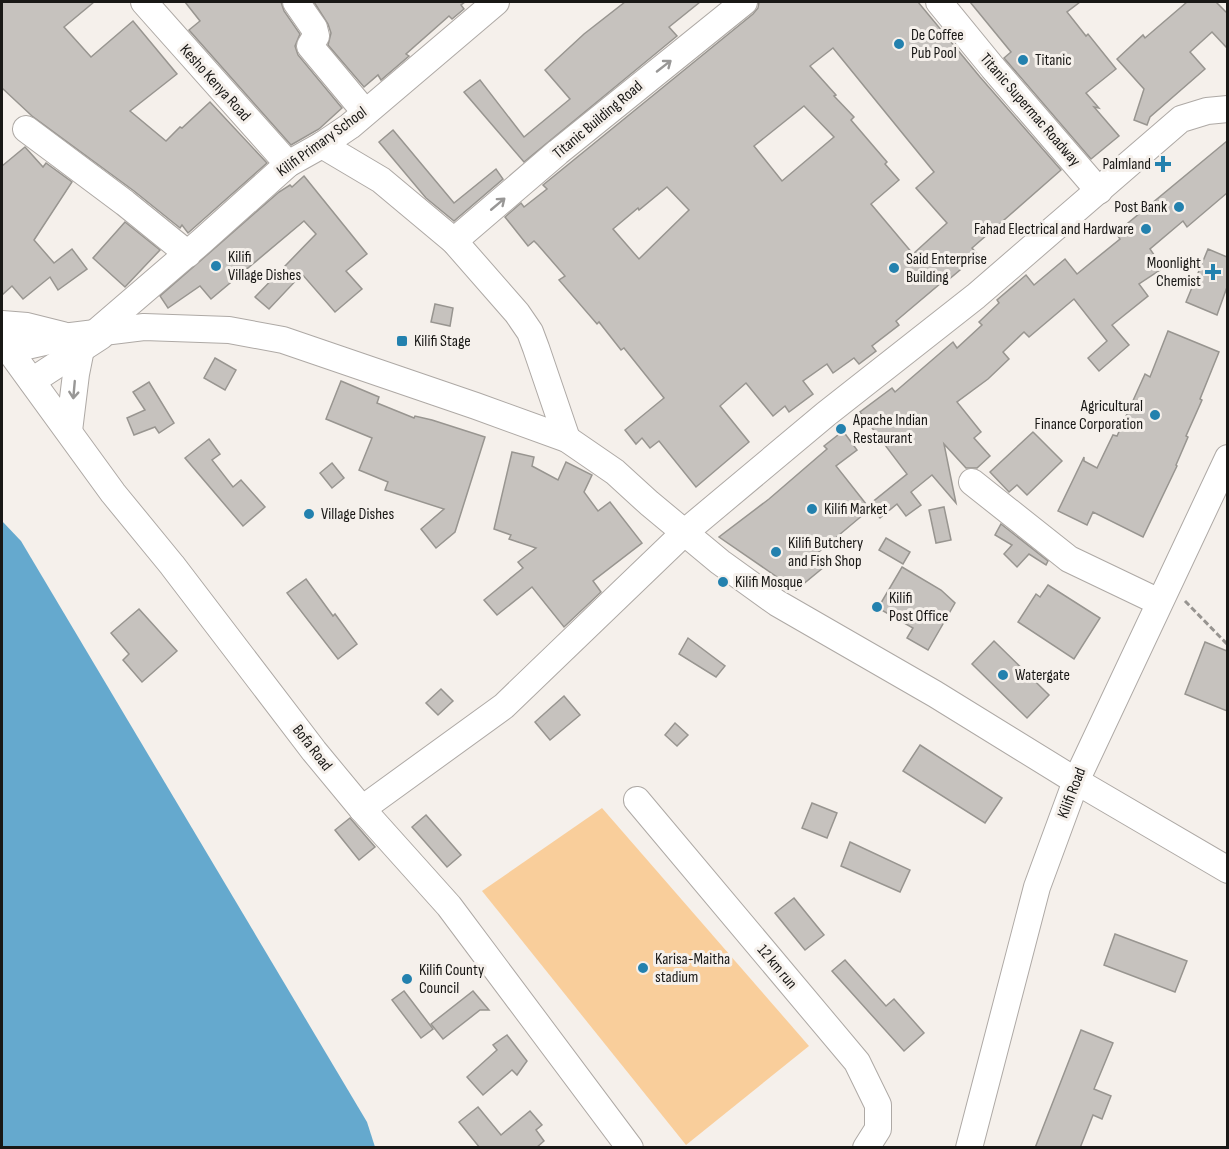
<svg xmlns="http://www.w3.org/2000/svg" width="1229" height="1149" font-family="'Sofia Sans Condensed',sans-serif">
  <rect width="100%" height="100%" fill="#f5f0eb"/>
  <path fill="#f9ce9b" d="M602,808L809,1046L686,1145L482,891Z"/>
  <path fill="#65a9ce" d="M2,521L21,541L367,1122L375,1147H2Z"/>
  <g fill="#c6c2be" stroke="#989590" stroke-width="1.5" fill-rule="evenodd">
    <path d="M2,2H94L64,27L91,57L133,21L177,74L130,111L166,141L180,127L182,128L210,102L267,163L188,233L182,225L180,228L134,191L32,116L2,88Z"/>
    <path d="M185,2H281L284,11L300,34L295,46L298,55L342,108L319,129L291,145L189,30L200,21Z"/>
    <path d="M314,2H465L461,5L464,9L452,19L449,16L406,54L409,56L381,80L378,75L364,87L328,45L331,33L328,24Z"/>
    <path d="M625,2H700L669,27L677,36L524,162L464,92L480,80L524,137L570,99L545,70L584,34Z"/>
    <path d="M759,2H918L980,77L1061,170L972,248L978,255L948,280L947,278L896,321L899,325L872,346L876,351L859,364L854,358L833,373L827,364L803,381L813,394L789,412L785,406L773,416L746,383L720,406L749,442L696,487L659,441L650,448L642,438L636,444L625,430L664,398L624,348L621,350L599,322L597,324L559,280L565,276L538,245L534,241L528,246L505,217L521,203L524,207L547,189L543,185L753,14L758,8ZM833,48L934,172L916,188L947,223L913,254L871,204L899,180L885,164L887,162L851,120L854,117L834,96L836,95L810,66ZM804,106L834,137L782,181L754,146ZM667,187L689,210L639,259L613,229L638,208L639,210Z"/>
    <path d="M970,2H1080L1067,12L1086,36L1088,34L1116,69L1086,93L1099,108L1094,107L1119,136L1091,159L1004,58L1011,52Z"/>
    <path d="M1187,2H1216L1227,13V48L1212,32L1190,52L1205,69L1150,117L1147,125L1134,120L1144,89L1117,59L1143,35L1145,38Z"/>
    <path d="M393,130L454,203L496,169L503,179L454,221L426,198L379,142Z"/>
    <path d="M1227,141V193L1187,227L1183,221L1150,249L1163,268L1139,284L1148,296L1112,325L1129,345L1099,371L1088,358L1107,341L1074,299L1029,337L1024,332L1003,352L1009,359L988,379L957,402L981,432L974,438L990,456L977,468H966L944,444L956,503L932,475L911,492L921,505L906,516L897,504L880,518L870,504L907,474L860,412L892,388L895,392L953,342L957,348L982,325L979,322L999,303L997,300L1026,275L1034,285L1065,259L1077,274L1120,239L1116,233Z"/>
    <path d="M25,147L43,167L46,163L72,182L34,240L54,263L72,249L87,269L58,290L50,277L23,299L12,286L2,295V166Z"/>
    <path d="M304,176L367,254L346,271L362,289L335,312L302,274L269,309L255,297L316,234L304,221L211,299L200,286L168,308L160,296L279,192L290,185L292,187Z"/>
    <path d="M125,222L160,250L125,287L93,258Z"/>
    <path d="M1208,249L1227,257V287L1217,315L1186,302Z"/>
    <path d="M435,304L453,308L450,326L431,322Z"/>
    <path d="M1168,331L1219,352L1200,399L1202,400L1186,436L1188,437L1176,465L1177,466L1143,537L1093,512L1087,525L1058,511L1084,457V461L1097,468L1113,435L1117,436L1145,374L1150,377Z"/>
    <path d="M215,358L236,370L225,390L204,378Z"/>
    <path d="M341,381L379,397L377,403L414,418L415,416L432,420L485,437L455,532L436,548L421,529L444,509L385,490L388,482L359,470L372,438L326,419Z"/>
    <path d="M149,382L174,423L159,433L155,427L134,435L127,418L145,410L133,392Z"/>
    <path d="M843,431L857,450L836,466L870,509L814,556L824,567L796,590L719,537L769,499L827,449L824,446Z"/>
    <path d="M1033,432L1062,461L1027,495L1017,485L1009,492L990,472Z"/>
    <path d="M209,439L220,454L212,460L233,487L241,480L265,507L243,526L185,458Z"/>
    <path d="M512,452L534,457L532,466L558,480L566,462L592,475L584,492L598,511L610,502L642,543L593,581L601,592L564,627L532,587L497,615L484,600L523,568L518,562L536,548L509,539L511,535L494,529Z"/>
    <path d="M332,463L344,478L332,488L320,473Z"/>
    <path d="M944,507L951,540L936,543L929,510Z"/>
    <path d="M1001,524L1048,561L1046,565L1029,554L1017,567L1004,554L1012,545L995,535Z"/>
    <path d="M886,538L910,552L903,564L879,550Z"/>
    <path d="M902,567L941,590L955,603L928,650L907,638L913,628L878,608Z"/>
    <path d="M306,579L333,616L335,614L357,644L338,659L287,593Z"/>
    <path d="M1048,585L1100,618L1074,659L1018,622L1036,594L1040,597Z"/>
    <path d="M139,609L177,651L142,682L123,660L129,654L111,633Z"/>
    <path d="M688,638L725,666L716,677L679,654Z"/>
    <path d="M994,641L1049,695L1027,718L972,664Z"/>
    <path d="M1205,642L1227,651V711L1185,694Z"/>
    <path d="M441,689L453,701L438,715L426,703Z"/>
    <path d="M564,696L580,715L550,740L535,722Z"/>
    <path d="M675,723L688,735L677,746L665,735Z"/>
    <path d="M920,745L1002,798L985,823L903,771Z"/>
    <path d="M812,803L837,813L827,838L802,828Z"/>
    <path d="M426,815L461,855L447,867L412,827Z"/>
    <path d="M350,818L375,847L359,860L335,830Z"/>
    <path d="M850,842L910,870L900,892L841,866Z"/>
    <path d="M794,898L824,935L805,950L775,913Z"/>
    <path d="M1115,934L1187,961L1175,992L1104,965Z"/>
    <path d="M845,960L886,1006L894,999L924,1033L904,1051L832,971Z"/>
    <path d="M404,991L433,1029L421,1038L392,1000Z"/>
    <path d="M473,991L489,1010H480L443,1039L431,1024Z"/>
    <path d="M1081,1030L1113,1043L1094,1089L1111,1096L1102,1119L1093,1115L1080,1148H1035Z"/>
    <path d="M507,1035L527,1061L517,1075L512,1070L483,1095L467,1077L497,1050L493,1045Z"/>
    <path d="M478,1107L501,1135L530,1111L542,1125L536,1130L544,1141L536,1148H480L459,1122Z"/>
  </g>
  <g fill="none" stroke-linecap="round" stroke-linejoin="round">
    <defs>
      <g id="minor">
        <path d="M144,2L288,164"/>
        <path d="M296,2L314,28L316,36L310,46L365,112"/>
        <path d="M939,2L993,68L1099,191"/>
        <path d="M26,129L125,203L188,254"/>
        <path d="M322,145L381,180L454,241L517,313L530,332L536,348L567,439"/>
        <path d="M454,241L558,152L744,2"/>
        <path d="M2,324L27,326L63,335"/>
        <path d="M96,332L202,241L288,164L322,145L350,126L496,2"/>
        <path d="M2,342L9,350L113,493L172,565L314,751L362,809L449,906L630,1148"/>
        <path d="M9,350L71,336L144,327L229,330L283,340L476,406L567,439L615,472L649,503L720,562L777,603L935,694L1076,781L1228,870"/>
        <path d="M32,381L101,336"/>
        <path d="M69,431L76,374L81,349"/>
        <path d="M972,482L1069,559L1159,602"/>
        <path d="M637,800L857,1062L878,1105V1129L866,1148"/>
        <path d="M362,809L504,706L685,532L826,414L976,296L1181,119L1207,111L1228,109"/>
        <path d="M969,1148L1037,887L1076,781L1228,458"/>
      </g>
    </defs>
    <use href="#minor" stroke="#aea9a5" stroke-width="28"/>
    <path stroke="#979490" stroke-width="3" stroke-dasharray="6 3" stroke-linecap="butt" d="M1185,601L1228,645"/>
    <use href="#minor" stroke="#fff" stroke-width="26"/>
  </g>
  <defs><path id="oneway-shaft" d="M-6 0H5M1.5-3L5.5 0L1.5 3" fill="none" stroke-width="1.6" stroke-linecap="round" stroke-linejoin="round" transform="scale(1.5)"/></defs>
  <g stroke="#989796">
    <use href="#oneway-shaft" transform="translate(664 66) rotate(-38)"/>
    <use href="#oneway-shaft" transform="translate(498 204) rotate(-40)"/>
    <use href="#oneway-shaft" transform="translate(74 390) rotate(95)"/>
  </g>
  <g fill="#2381ae" stroke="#f5f0eb" stroke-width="2">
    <circle cx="899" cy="44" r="6"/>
    <circle cx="1023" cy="60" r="6"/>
    <path d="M1160 155h6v6h6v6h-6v6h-6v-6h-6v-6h6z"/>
    <circle cx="1179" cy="207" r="6"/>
    <circle cx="1146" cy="229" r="6"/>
    <circle cx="216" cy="266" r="6"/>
    <circle cx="894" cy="268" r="6"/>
    <path d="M1210 263h6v6h6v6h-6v6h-6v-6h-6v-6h6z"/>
    <rect x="396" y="335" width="12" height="12" rx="3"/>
    <circle cx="1155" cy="415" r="6"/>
    <circle cx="841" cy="429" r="6"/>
    <circle cx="812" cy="509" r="6"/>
    <circle cx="309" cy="514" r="6"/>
    <circle cx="776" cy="552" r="6"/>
    <circle cx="723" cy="582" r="6"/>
    <circle cx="877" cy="607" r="6"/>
    <circle cx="1003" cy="675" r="6"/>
    <circle cx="643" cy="968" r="6"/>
    <circle cx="407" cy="979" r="6"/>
  </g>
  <g text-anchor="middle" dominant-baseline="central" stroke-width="6" stroke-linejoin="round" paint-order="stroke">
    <g font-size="16" fill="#191816" stroke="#f5f0eb" text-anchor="start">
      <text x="911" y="35">De Coffee<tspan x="911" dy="18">Pub Pool</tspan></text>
      <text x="1035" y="60">Titanic</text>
      <text x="1151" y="164" text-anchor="end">Palmland</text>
      <text x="1167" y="207" text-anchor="end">Post Bank</text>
      <text x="1134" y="229" text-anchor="end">Fahad Electrical and Hardware</text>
      <text x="228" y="257">Kilifi<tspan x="228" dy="18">Village Dishes</tspan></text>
      <text x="906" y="259">Said Enterprise<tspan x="906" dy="18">Building</tspan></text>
      <text x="1201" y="263" text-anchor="end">Moonlight<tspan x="1201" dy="18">Chemist</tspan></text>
      <text x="414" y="341">Kilifi Stage</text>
      <text x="1143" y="406" text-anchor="end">Agricultural<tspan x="1143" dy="18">Finance Corporation</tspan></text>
      <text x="853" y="420">Apache Indian<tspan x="853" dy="18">Restaurant</tspan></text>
      <text x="824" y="509">Kilifi Market</text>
      <text x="321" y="514">Village Dishes</text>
      <text x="788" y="543">Kilifi Butchery<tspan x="788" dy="18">and Fish Shop</tspan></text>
      <text x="735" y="582">Kilifi Mosque</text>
      <text x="889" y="598">Kilifi<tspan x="889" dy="18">Post Office</tspan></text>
      <text x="1015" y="675">Watergate</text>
      <text x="655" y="959">Karisa-Maitha<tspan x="655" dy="18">stadium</tspan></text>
      <text x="419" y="970">Kilifi County<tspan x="419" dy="18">Council</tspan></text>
    </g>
    <g font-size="16" fill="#191816" stroke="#f5f0eb">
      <text transform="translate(215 83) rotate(48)">Kesho Kenya Road</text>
      <text transform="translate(1030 110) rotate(49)">Titanic Supermac Roadway</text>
      <text transform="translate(598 120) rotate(-40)">Titanic Building Road</text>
      <text transform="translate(322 142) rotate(-36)">Kilifi Primary School</text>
      <text transform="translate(312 748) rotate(52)">Bofa Road</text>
      <text transform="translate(1072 793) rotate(-69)">Kilifi Road</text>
      <text transform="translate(777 967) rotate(50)">12 km run</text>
    </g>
  </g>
  <rect width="1229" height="1149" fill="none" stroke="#191816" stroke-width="6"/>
</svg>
